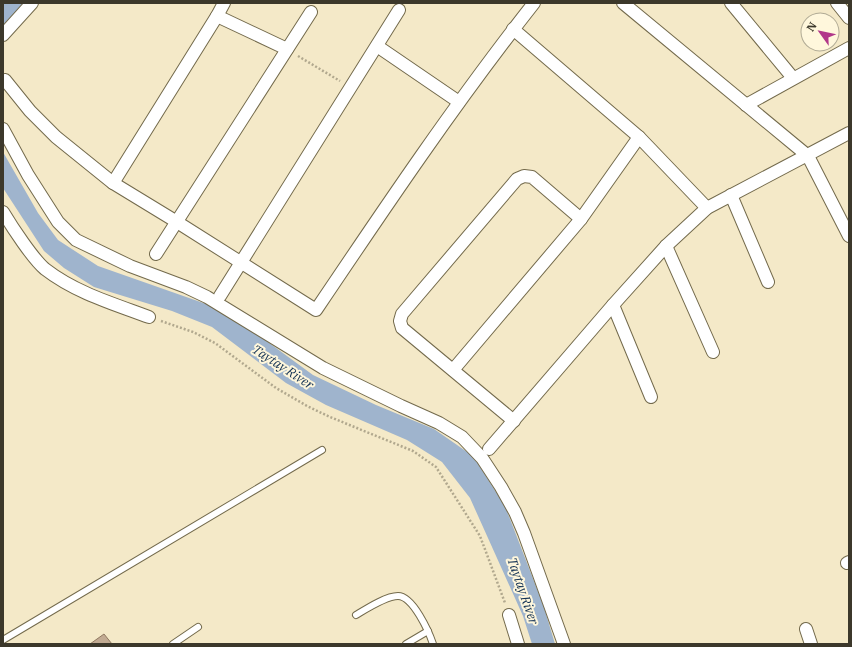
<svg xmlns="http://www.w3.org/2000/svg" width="852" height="647" font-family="'IBM Plex Serif',serif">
  <rect width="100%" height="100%" fill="#f4e9c8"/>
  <g fill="#9fb4cd">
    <path d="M3,3H26L3,30Z"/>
    <path d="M3,152L38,213L58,240L98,266L209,305L261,337L313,375L376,405L434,429L473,456L505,506L544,607L555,644H532L523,616L470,498L442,462L407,440L326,405L286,383L212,327L172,311L94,287L64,268L44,251L3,188Z"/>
  </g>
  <path fill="#c2ab93" stroke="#907961" d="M104,634L112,644H90Z"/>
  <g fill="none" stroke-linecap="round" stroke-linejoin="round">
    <defs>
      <g id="service">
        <path d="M356,615C366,609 386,596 398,596C413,596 429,632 433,644"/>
        <path d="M3,640L322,450"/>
        <path d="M173,644L198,627"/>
        <path d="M406,644L428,631"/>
      </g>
      <g id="minor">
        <path d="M623,3L808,156L849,236"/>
        <path d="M731,3L793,78"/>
        <path d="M837,3L849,18"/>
        <path d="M217,16L287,49"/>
        <path d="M513,29L639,137L707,208"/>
        <path d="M3,35L32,3"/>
        <path d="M377,46L459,102"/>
        <path d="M5,80L30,111L56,137L113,183L177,222L316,310C386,206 456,102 534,3"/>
        <path d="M746,105L849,48"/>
        <path d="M3,129L28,175L58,222L76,240L130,266L186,287L207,297L323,368L401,406L439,423L462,437L482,458L501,487L515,512L524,533L564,644"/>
        <path d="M113,183L217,16L224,3"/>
        <path d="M731,195L768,282"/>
        <path d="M3,212C12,227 33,259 45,269C76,293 114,304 149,317"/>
        <path d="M666,246L713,352"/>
        <path d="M156,254L311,12"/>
        <path d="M220,296L399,10"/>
        <path d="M613,305L651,397"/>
        <path d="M453,370L581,219L639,137"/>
        <path d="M514,421L402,328L400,321L402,314L517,179L524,176L532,177L581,219"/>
        <path d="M489,449L613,305L666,246L707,208L849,133"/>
        <path d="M847,563L849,562"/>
        <path d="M509,615L518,644"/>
        <path d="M806,629L811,644"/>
      </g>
    </defs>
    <use href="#service" stroke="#736a4c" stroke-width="8"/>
    <use href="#minor" stroke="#736a4c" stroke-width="14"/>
    <g stroke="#b1a88e" stroke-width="2.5" stroke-dasharray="2 2" stroke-linecap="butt">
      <path d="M298,56L340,81"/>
      <path d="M161,321L193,332L215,343L276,388L307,406L330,417L413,451L436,467L480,536L505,603"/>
    </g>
    <use href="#service" stroke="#fff" stroke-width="6"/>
    <use href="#minor" stroke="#fff" stroke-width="12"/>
  </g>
  <g text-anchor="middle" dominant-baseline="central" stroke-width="4" stroke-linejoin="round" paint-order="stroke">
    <g font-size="13" font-style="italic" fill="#113053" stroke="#fff7dc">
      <text transform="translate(283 367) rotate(33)">Taytay River</text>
      <text transform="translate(523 591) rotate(71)">Taytay River</text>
    </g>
  </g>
  <rect width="852" height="647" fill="none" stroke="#3c382b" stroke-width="8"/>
  <g transform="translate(820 32) rotate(303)"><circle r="19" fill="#fff7dc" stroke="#b1ab95"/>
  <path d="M0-3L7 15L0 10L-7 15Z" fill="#b13789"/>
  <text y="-6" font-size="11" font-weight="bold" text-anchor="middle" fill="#3c382b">N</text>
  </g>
</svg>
